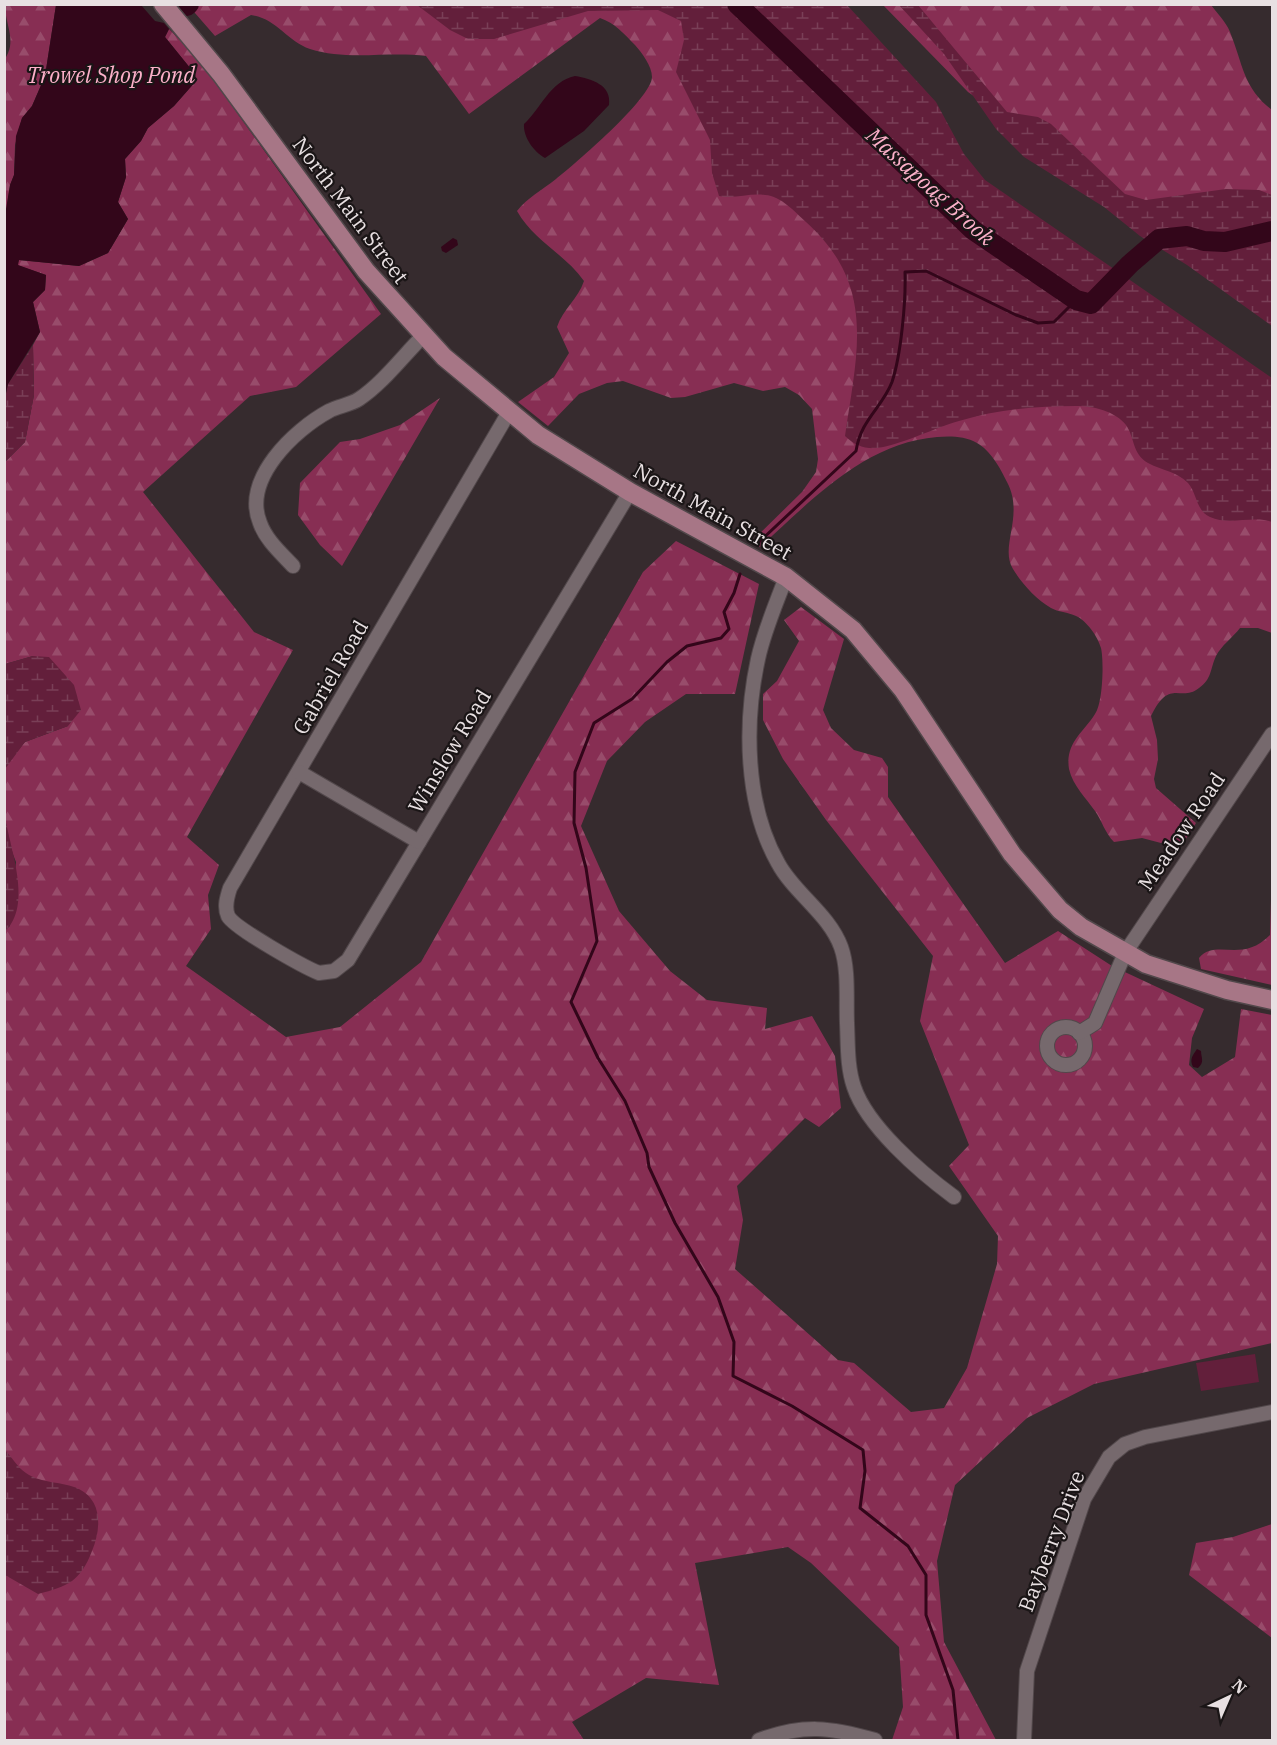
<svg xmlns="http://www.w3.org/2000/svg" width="1277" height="1745" font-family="'IBM Plex Serif',serif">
  <defs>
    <pattern id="forest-firs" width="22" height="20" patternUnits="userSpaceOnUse" patternTransform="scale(1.5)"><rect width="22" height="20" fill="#872e53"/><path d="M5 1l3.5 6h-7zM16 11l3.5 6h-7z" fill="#984c6b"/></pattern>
    <pattern id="wetland-marsh" width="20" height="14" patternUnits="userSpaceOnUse" patternTransform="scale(1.5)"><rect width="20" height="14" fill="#631f3b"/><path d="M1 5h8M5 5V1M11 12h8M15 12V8" fill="none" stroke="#793f57"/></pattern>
  </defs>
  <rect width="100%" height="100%" fill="#362b2e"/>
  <g fill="url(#forest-firs)">
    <path d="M5,5H56L45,76L32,106L22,118L15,145L14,175L10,185L5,221L4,60C18,42 5,25 5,5Z"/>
    <path d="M188,5H745L1272,432V633L1258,628H1240C1233,637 1221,646 1216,656C1210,669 1212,679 1199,688C1180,703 1170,677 1151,716L1157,740L1158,759L1154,779L1156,788L1196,823L1180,848L1142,838L1114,842C1105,833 1102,821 1095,811C1086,798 1073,786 1069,769C1065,743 1083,733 1095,714C1103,703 1104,661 1101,648C1098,637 1087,621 1076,616C1068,612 1058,612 1051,608C1036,599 1022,584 1013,569C999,546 1025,516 1007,482C1001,469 990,450 977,443C965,436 950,436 937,437C864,443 811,501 760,547L751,542L802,492L816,472L818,459L812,409L799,395L785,387L763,391L734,383L685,397L671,398L623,381L607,383L579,394L548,426L518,402L554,377L569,353L557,327C563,309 578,299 584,281C565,254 534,241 517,211C528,197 541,191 556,179C574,165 652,98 652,77C652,66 642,53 635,45C624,34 615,23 600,18L469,114L426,56C388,51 347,61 310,49C287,41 276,18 251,15L215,36Z"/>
    <path d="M883,5H1211C1217,13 1226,22 1230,32C1243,64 1243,88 1272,110V301L968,92Z"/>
    <path d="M169,29L197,57L381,314L296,387L250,396L143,492L254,632L293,650L187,837L219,865L208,895L211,929L186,966L286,1037L340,1027L421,962L643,572L676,541L759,584L735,694H686L645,722L607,761L581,826L619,911L670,971L707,1000L767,1008L765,1029L812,1016L835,1056L841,1108L819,1127L805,1118L737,1186L743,1220L735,1269L838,1360L854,1363L911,1412L944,1408L967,1368L997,1264L998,1236L949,1166L969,1145L920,1021L933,956L826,820L783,759L763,720V694L777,681L799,641L784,620L801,607L844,639L823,710L831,728L854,750L882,758L888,767V797L1005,963L1058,931L1112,966L1204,1009L1192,1038L1189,1065L1202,1077L1235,1057L1241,1009L1272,1015V1343L1094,1384L1027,1418L955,1485L937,1561L944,1642L996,1740H892L903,1707L899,1647L811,1563L788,1547L695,1563L719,1685L646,1678L572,1722L584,1740H5L4,931L10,926L16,862L9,844L5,817V765L25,742L68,726L33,656L5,664V462L25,442L34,395L33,345L40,332L33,302L45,290L46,275L17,265L19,260L79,266L108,253L128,219L118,202L126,177L125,159L141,141L148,128L174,106L196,81L195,74L165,37Z"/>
    <path d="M440,398L342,566L320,545L298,515L300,483L340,442L360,439L400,425Z"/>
    <path d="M1272,864V985L1201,969L1199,958C1216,938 1242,964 1270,935Z"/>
    <path d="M1272,1524V1638L1189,1575L1196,1543L1233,1537Z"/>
  </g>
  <g fill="url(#wetland-marsh)">
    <path d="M417,5H847L936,102L964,154L985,180L1272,378V522C1253,515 1229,526 1210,517C1196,511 1197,493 1188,483C1176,471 1163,471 1148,463C1132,454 1135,438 1126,425C1115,411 1093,406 1076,406C1036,406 998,409 959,421C937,427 898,446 877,448C864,449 854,445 845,436C857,352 877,286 806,222C795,212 781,196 765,195C749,193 735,199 719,196L712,173L710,140L676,72L684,40L681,21L658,10L588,11L494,39H468L450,30Z"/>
    <path d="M899,5H918L1007,112L1038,117L1051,124L1125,194L1146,200L1226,189L1259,190L1272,195V326L1187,265L1140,236L1104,207L1024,157L996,129L944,54Z"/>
    <path d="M33,345L34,395L25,442L5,462V398L8,384Z"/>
    <path d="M33,656L49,657L74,685L81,710L68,726L25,742L5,769V664Z"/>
    <path d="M5,817C10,848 33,906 5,931Z"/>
    <path d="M4,1449C11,1456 18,1468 26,1473C42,1484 62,1481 79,1489C103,1501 101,1530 92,1551C80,1582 68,1586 38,1594L5,1575Z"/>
  </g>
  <path fill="#631f3b" d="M1255,1354L1259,1382L1201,1391L1196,1363Z"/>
  <g fill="#33061a">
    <path d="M56,5H141L155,21L164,23L169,29L165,37L195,74L196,81L174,106L148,128L141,141L125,159L126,177L118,202L128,219L108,253L79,266L19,260L18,265L46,275L45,290L33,302L40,332L8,384L5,398L4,221L10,185L14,175L16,136L22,118L32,106L45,76Z"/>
    <path d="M575,76C592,79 612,85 609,105L584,131L545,158C534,152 523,137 524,124C540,110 550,81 575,76Z"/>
    <path d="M453,238L457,240L458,245L446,253L442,251L441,247Z"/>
    <path d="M1197,1049L1201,1051C1201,1058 1205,1062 1198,1068L1193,1067C1189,1059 1193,1055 1197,1049Z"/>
  </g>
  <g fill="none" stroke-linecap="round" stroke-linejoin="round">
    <g stroke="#33061a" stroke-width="3">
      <path d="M758,543L856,451C861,419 882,408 892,382C901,355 906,301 905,272L926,271L1016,315L1038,323L1054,322L1076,300"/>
      <path d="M740,574L734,593L724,612L729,629L721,638L687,646L667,662L632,699L594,723L575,772L574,823L586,868L597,941L571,1002L598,1058L625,1101L647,1153L649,1167L675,1223L718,1297L734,1342L733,1376L792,1406L863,1450L865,1471L860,1508L908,1546L926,1575V1615L953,1690L958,1740"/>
    </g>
    <g stroke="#33061a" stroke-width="20">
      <path d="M737,4L973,230L1076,300L1091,304L1130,264L1159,239L1187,236L1204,241L1225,242L1272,231"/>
      <path d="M187,6L189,4"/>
    </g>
    <defs>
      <g id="minor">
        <path d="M509,412L230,888C227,897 224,907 228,916C234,928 304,967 319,973L334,971L348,960L630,492"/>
        <path d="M293,566C281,553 266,540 260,523C242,479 294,430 329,411C338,406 350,405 359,399C383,383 403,356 424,335"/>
        <path d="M786,577C776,604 764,631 758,659C744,723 745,805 778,863C794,893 829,914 841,947C849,969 846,1000 847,1023C848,1044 847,1067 854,1087C867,1126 920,1172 954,1197"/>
        <path d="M299,772L419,842"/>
        <circle cx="1066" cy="1046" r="19"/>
        <path d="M1079,1033L1095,1023L1125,953L1272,734"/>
        <path d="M759,1740C804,1724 830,1727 875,1740"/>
        <path d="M1024,1740L1027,1671L1084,1499L1109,1457L1125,1444L1145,1437L1272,1412"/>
      </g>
      <path id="major" d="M163,4L221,74L366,271L444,357L538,435L630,492L786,577L853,630L903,690L1012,854L1060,910L1081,927L1146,964L1227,990L1272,1000"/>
    </defs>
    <use href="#minor" stroke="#52484b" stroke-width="16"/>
    <use href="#major" stroke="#52484b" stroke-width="21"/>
    <use href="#minor" stroke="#76696d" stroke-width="14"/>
    <use href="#major" stroke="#a77686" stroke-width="18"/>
  </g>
  <g text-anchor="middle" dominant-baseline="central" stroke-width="4.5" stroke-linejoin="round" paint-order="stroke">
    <g font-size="21" fill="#e8e0e2" stroke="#1a1516">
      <text transform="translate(351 210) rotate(53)">North Main Street</text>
      <text transform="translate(713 511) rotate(29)">North Main Street</text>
      <text transform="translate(330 677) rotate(-60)">Gabriel Road</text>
      <text transform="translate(449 751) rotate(-59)">Winslow Road</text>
      <text transform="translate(1181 831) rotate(-56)">Meadow Road</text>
      <text transform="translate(1051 1541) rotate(-69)">Bayberry Drive</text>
    </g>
    <g font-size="22" font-style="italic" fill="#fcb0c9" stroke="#1a1516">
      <text x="111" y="74">Trowel Shop Pond</text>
      <text transform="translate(931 186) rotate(42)">Massapoag Brook</text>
    </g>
  </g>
  <rect width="1277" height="1745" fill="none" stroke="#e8e0e2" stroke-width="12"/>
  <g transform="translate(1229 1697) rotate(44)" stroke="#1a1516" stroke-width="4.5" paint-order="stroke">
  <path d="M0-4.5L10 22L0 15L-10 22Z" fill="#e8e0e2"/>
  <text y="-9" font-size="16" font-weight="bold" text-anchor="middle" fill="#e8e0e2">N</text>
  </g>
</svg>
